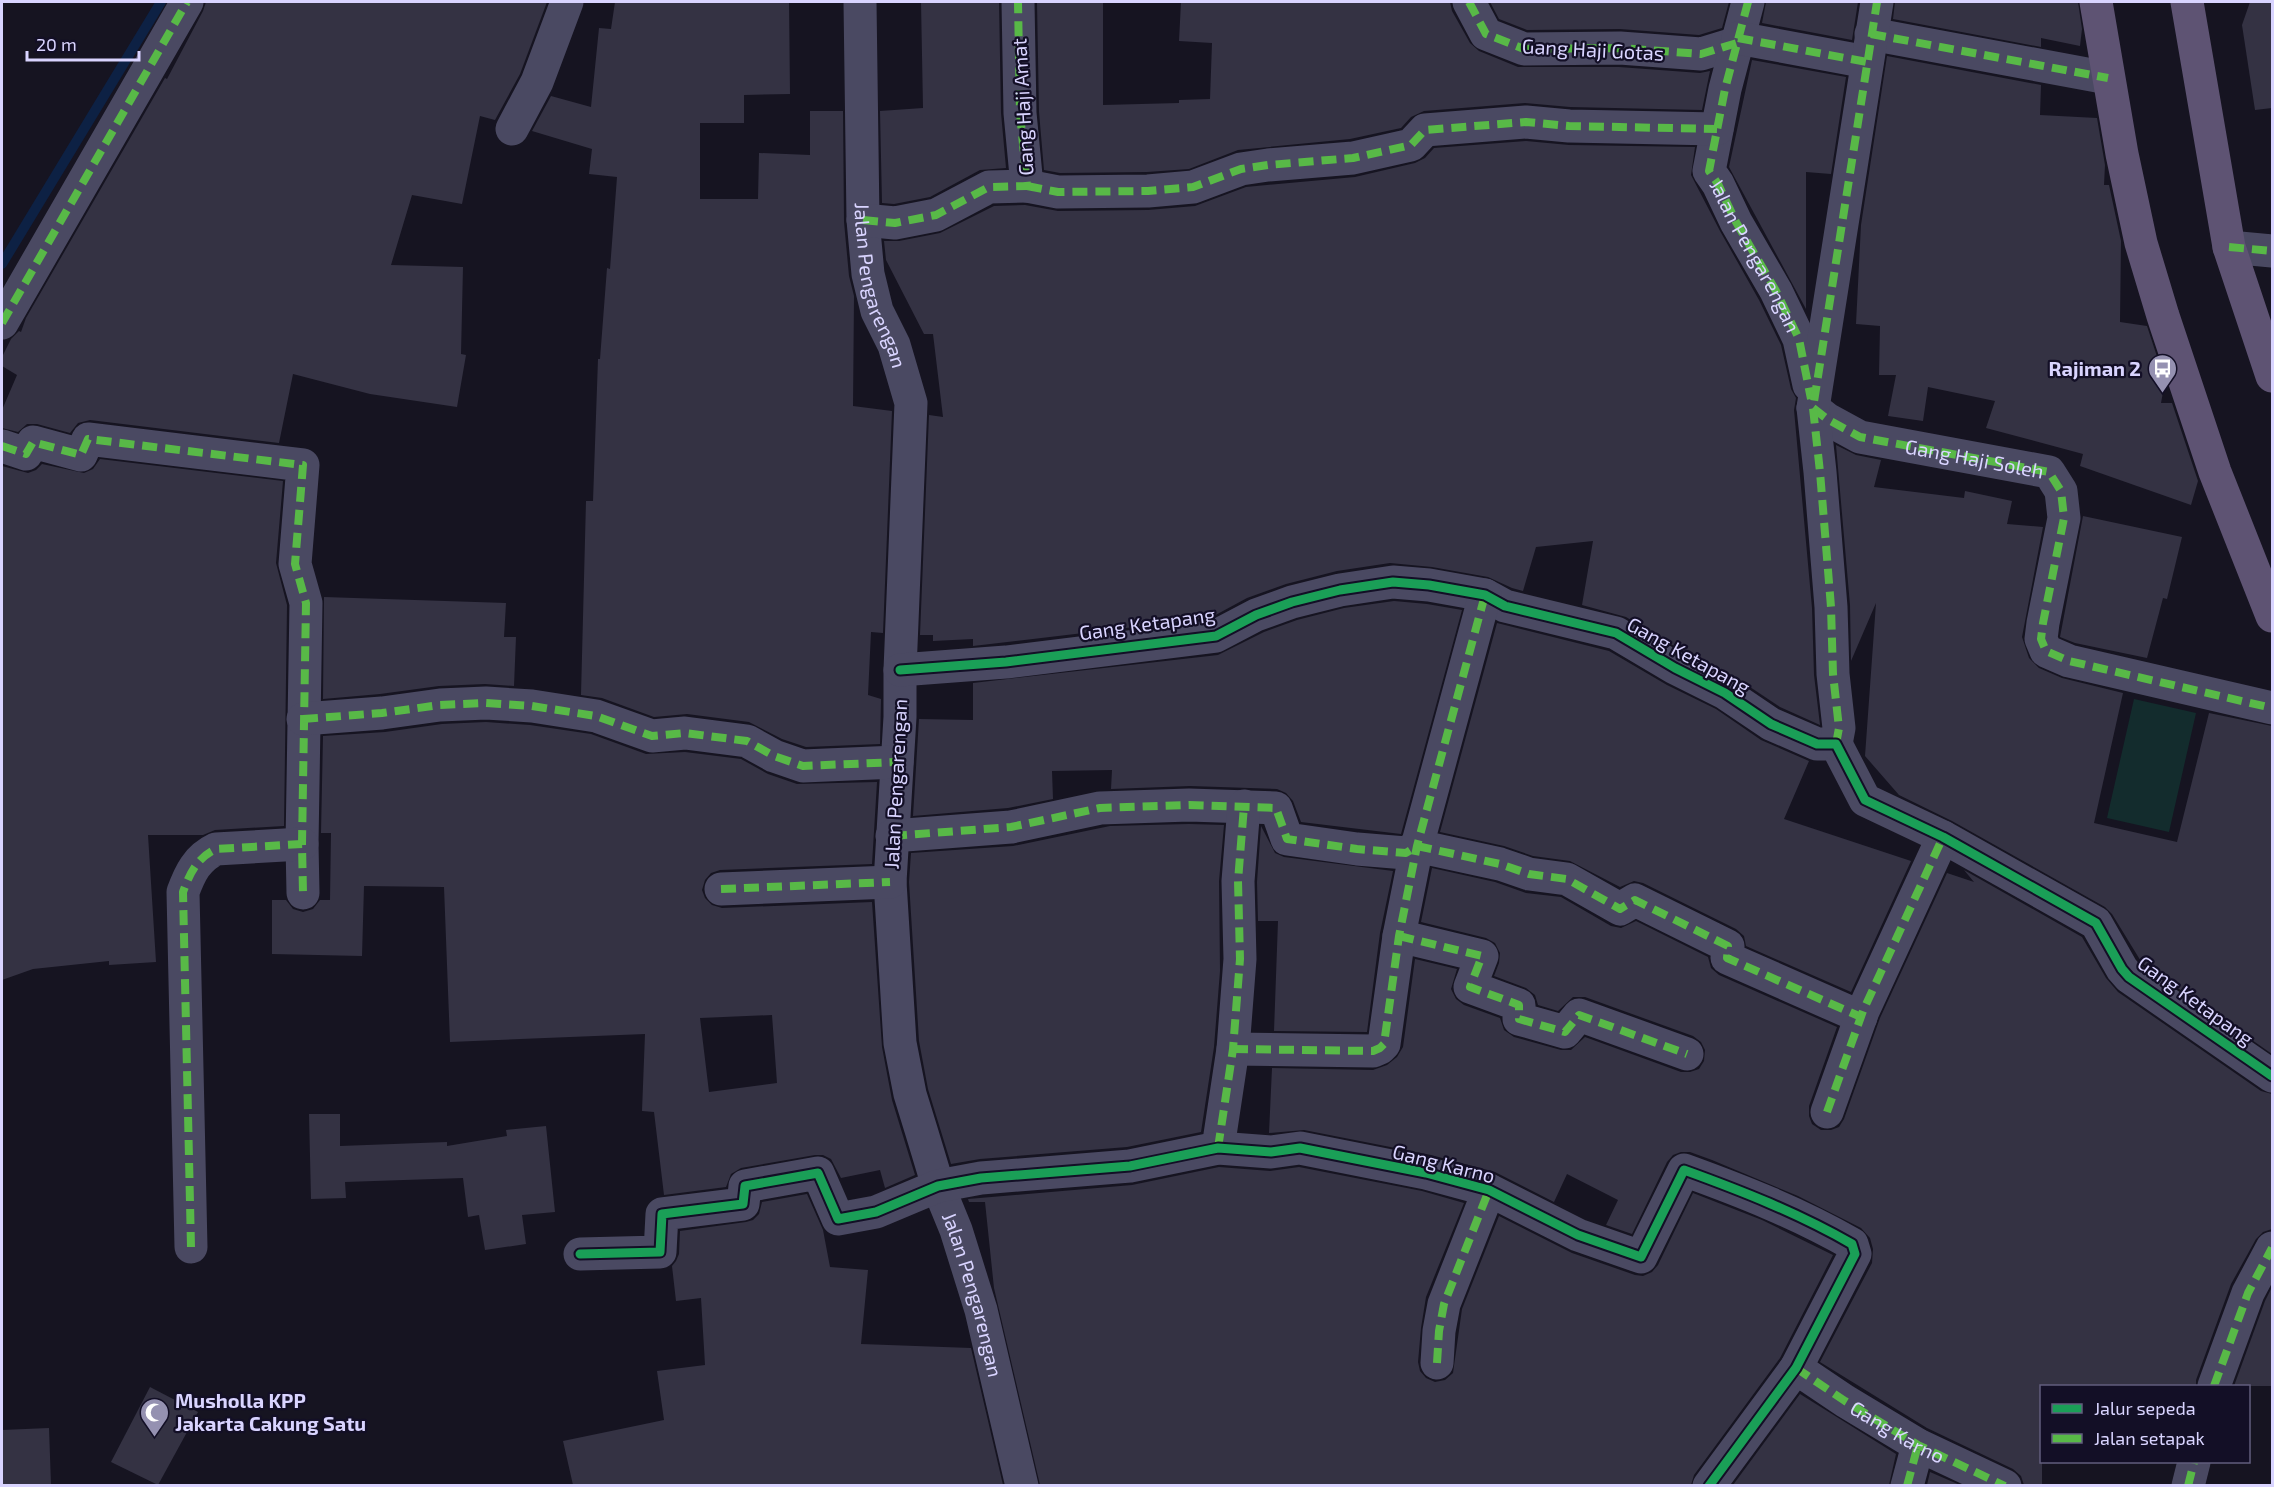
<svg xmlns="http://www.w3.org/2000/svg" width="2274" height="1487" font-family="'Exo 2',sans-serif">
  <rect width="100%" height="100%" fill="#161421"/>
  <path fill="#132c2d" d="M2134,699L2196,713L2169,832L2107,818Z"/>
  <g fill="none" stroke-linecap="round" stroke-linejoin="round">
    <path stroke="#0d2144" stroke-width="10" d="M2,264L161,2"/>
  </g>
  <g fill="#343243" fill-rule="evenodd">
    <path d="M206,2H547L520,74L495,120L480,116L462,204L412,195L391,265L463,267L461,354L466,355L457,407L370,394L293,374L279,443L90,420L78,423L70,433L37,424H27L18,432L2,428V410L17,375L2,366V357L11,339L19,331L21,332L26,318L165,78L167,79L203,11Z"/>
    <path d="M615,2H789L790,94L744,95V123H700V199H758L759,153L810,155V111H843L844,222L849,276L854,296L853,406L892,411L883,633L871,632L868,695L881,699L880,744L806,747L782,739L749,722L687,714L654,717L602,698L581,695L586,501H593L598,359H600L607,268L610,269L617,177L589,174L592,149L532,131L551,96L591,107L599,28L611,29Z"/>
    <path d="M921,2H999L1001,113L1006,168L980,170L930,197L894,204L882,203L880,111L923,108Z"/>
    <path d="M1037,2H1103V105L1179,103V100L1210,99L1212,43L1179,41L1181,2H1450L1452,11L1470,43L1479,51L1518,67H1619L1700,73L1710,71L1702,110L1570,107L1525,103L1424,111L1411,117L1401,128L1350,139L1238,150L1189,169L1147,172L1060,173L1044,170L1039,112Z"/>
    <path d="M1490,2H1729L1722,28L1699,35L1620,29L1527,30L1499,19Z"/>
    <path d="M1766,2H1858L1852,40L1762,23Z"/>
    <path d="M1895,2H2078L2082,29L2080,46L2041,38V47L1893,19Z"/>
    <path d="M2250,2H2272V108L2255,110L2242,25Z"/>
    <path d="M1887,56L2041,85L2040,115L2097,118L2105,165L2104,185H2109L2121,241L2120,322L2147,326L2165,381L2161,403H2172L2198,481L2191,505L2080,466L2083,454L1986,428L1995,401L1928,387L1923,421L1888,416L1896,375H1879L1880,326L1856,324L1861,225Z"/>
    <path d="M1752,60L1846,77L1831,174L1806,172V309L1729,167Z"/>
    <path d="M1526,141L1569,145L1695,147L1691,175L1720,231L1759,300L1781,345L1791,389L1796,398L1794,410L1812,608L1814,675L1820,725L1780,707L1735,677L1684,652L1626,617L1582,605L1593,541L1536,547L1523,591L1512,588L1488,577L1432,567L1390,563L1337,571L1286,584L1247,598L1210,618L973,646V639L933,641V635H920L929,415L943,417L933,334H924L886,260L884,241H899L940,233L994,206L1025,205L1058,211L1148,210L1195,206L1246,187L1355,177L1415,163L1425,158L1434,148Z"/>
    <path d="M1836,445L1856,455L1881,460L1874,487L1964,498L1965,491L2012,501L2007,524L2043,527L2022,637L2029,658L2039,668L2062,678L2123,693L2094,823L2177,842L2209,713L2272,726V1054L2142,963L2112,914L2105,907L1952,821L1899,795L1865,756L1876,603L1851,661L1850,605Z"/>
    <path d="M100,459L283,481L276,563L287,605L284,826L215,830L203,835H148L156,962L109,965V961L33,969L2,980V466L28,473L36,470L42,464L84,473L93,469Z"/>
    <path d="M2083,516L2182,537L2167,599L2163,598L2147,658L2075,643L2060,637Z"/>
    <path d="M324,597L506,603L504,637H516L514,686L485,684L439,686L380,694L323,699Z"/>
    <path d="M1394,601L1427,604L1462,610L1401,834L1301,822L1293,801L1286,793L1277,789L1190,786L1111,789L1112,770L1052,771L1053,799L1008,808L913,816L919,719L973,720V683L1218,655L1264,632L1297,620L1344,608Z"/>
    <path d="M1497,623L1609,651L1667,685L1716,709L1761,740L1809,761L1784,819L1911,861L1851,992L1746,946L1744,936L1736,929L1643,883L1634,881L1620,887L1570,861L1533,856L1504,846L1440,832Z"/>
    <path d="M486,722L530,725L591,734L646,754L685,752L741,759L768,774L797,784L877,782L872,864L720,870L711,873L705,880L702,890L705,898L712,905L722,908L872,902L882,1047L892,1100L915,1175L885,1188L880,1170L841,1178L831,1159L823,1155H815L741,1168L731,1174L726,1187L664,1195L654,1112L642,1111L645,1034L450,1042L444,887L364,886L362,956L272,954V900H286L293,909L303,912L313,909L320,900H330L331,833H321L323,736L385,732L442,724ZM772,1015L777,1083L709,1092L700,1018Z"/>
    <path d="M1189,824L1224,825L1219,881L1220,971L1214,1047L1201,1132L1127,1147L980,1159L951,1164L928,1089L919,1041L909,882L911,853L1013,846L1110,826Z"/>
    <path d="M1261,826L1275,853L1284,857L1393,871L1380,933L1367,1032L1274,1031L1278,921H1258L1257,882Z"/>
    <path d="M1432,868L1495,882L1526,893L1561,897L1611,926L1621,928L1636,921L1708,957L1711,968L1719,975L1837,1027L1809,1106V1116L1812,1124L1821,1130H1831L1839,1127L1844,1119L1880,1018L1947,873L1974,882L1964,870L2082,937L2106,978L2118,992L2261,1091L2272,1094V1229L2263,1232L2256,1239L2231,1284L2196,1380V1386H2042V1485H2024L2021,1476L2013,1469L1927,1428L1820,1362L1872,1263L1873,1249L1870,1238L1861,1228L1798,1196L1712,1160L1690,1152H1681L1673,1155L1667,1162L1632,1234L1606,1225L1618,1200L1567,1174L1554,1202L1495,1172L1431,1155L1304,1130L1269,1133L1272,1068L1373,1070L1387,1065L1397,1057L1403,1047L1415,959L1457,969L1451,989L1456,999L1464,1005L1500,1018L1504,1030L1514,1037L1561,1050H1571L1585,1037L1681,1072H1690L1699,1069L1704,1061L1705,1050L1701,1042L1693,1036L1585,997H1573L1558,1011L1538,1005L1535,995L1526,988L1494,976L1499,963L1500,953L1495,943L1486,938L1421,922Z"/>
    <path d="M309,1114H340V1146L447,1142V1146L507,1136L506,1130L546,1126L555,1212L522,1215L526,1244L485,1250L479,1215L468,1217L463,1178L345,1182L346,1198L311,1199Z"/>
    <path d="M1219,1167L1270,1171L1299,1167L1422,1191L1464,1203L1426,1297L1421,1328L1418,1362L1420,1371L1426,1378L1435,1382L1445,1380L1453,1373L1462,1309L1499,1216L1572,1253L1635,1275L1643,1276L1652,1272L1658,1265L1693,1193L1762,1220L1833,1255L1780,1358L1694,1475L1691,1485H1040L994,1288L985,1202H969L968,1199L1132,1185Z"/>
    <path d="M807,1194L823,1230L830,1267L868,1270L861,1344L971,1348L1003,1485H573L563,1441L664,1420L657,1371L705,1365L701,1298L676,1301L672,1266L676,1261L679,1254L680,1231L746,1222L753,1220L759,1214L762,1202Z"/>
    <path d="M2272,1287V1386H2234L2265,1301Z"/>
    <path d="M150,1387L198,1412L158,1485L111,1462Z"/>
    <path d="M1800,1394L1896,1454L1889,1485H1733Z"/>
    <path d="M49,1428L51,1485H2V1430Z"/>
    <path d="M1930,1472L1960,1485H1927Z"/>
  </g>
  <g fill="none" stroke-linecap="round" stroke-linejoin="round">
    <g stroke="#4a4962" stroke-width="33">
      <path id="s1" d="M860,2L863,220L868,274L877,311L894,345L911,403L900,670V717L890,882L900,1043L910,1094L922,1133L938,1186L956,1230L981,1310L1022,1486"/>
      <path d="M1469,2L1486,34L1524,49L1620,48L1701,54L1737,43"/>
      <path id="s2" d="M1748,2L1725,89L1709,171L1718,184L1736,222L1776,291L1799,339L1809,385"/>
      <path d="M1871,34L2108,78"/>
      <path d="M1738,38L1867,62"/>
      <path d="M512,129L537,82L567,2"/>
      <path d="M1027,186L1058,192L1148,191L1193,187L1241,169L1268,165L1353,158L1411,145L1425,130L1526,122L1569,126L1717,129"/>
      <path d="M863,220L895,223L936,215L989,187L1027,186L1020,113L1018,2"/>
      <path d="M2229,247L2272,251"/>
      <path d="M2,323L187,2"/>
      <path d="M1813,408L1827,419L1860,437L2049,472L2061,491L2064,518L2043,623L2041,639L2046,651L2069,661L2272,708"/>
      <path d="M2,446L26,454L33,442L81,455L88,439L303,465L295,564L306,603L302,844L303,893"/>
      <path d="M900,670L1006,662L1216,636L1256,615L1292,602L1340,590L1393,582L1429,585L1485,595L1505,606L1616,633L1675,668L1725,693L1771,724L1817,744H1836L1865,800L1943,837L2096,923L2122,969L2129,977L2272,1076"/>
      <path d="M303,719L382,713L440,705L486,703L532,706L596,716L652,736L685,733L747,741L774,756L803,766L897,762"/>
      <path d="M1836,744L1839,728L1833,674L1831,607L1820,472L1813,408L1877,2"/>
      <path d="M892,836L1011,827L1100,808L1189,805L1276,808L1287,839L1357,849L1406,853L1417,846L1500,864L1529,874L1567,879L1620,909L1635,900L1728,946L1727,958L1861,1017"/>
      <path d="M721,889L890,882"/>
      <path d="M1399,936L1482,956L1470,987L1519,1005V1019L1565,1032L1579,1015L1687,1054"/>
      <path d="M1233,1049L1373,1051L1380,1048L1384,1044L1399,936L1417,846L1485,595"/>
      <path d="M1827,1112L1863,1011L1943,837"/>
      <path d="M1218,1148L1233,1049L1240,959L1238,881L1244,806"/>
      <path d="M191,1247L183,892C190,873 197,858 216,849L302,844"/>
      <path d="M580,1254L660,1252L662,1214L743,1204L745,1186L818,1173L838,1219L876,1212L938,1186L981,1178L1130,1166L1218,1148L1271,1152L1300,1148L1426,1173L1489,1190L1578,1235L1641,1257L1684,1170C1742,1191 1798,1213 1852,1244L1855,1254L1796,1368L1709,1486"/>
      <path d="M1437,1363L1439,1331L1444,1304L1489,1190"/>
      <path id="s3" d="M1796,1368L1845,1401L1918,1445L2005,1486"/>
      <path d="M2214,1386L2248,1293L2272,1248"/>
      <path d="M1907,1486L1918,1445"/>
      <path d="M2188,1486L2194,1462"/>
    </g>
    <g stroke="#5e5373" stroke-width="33">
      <path d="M2096,2L2122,154L2141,243L2163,316L2215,472L2272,616"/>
      <path d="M2187,2L2229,247L2272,376"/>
    </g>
    <g stroke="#58b947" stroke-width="8" stroke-dasharray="15 8" stroke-linecap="butt">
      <path d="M1469,2L1486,34L1524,49L1620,48L1701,54L1737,43"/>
      <path d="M1748,2L1725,89L1709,171L1718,184L1736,222L1776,291L1799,339L1811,399"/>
      <path d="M1871,34L2108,78"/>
      <path d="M1738,38L1867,62"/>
      <path d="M1027,186L1058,192L1148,191L1193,187L1241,169L1268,165L1353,158L1411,145L1425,130L1526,122L1569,126L1717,129"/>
      <path d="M863,220L895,223L936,215L989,187L1027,186L1020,113L1018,2"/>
      <path d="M2229,247L2272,251"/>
      <path d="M2,323L187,2"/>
      <path id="s4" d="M1813,408L1827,419L1860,437L2049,472L2061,491L2064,518L2043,623L2041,639L2046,651L2069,661L2272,708"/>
      <path d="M2,446L26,454L33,442L81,455L88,439L303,465L295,564L306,603L302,844L303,893"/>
      <path d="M303,719L382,713L440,705L486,703L532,706L596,716L652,736L685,733L747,741L774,756L803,766L897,762"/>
      <path d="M1836,744L1839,728L1833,674L1831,607L1820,472L1813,408L1877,2"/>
      <path d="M892,836L1011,827L1100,808L1189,805L1276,808L1287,839L1357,849L1406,853L1417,846L1500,864L1529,874L1567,879L1620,909L1635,900L1728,946L1727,958L1861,1017"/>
      <path d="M721,889L890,882"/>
      <path d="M1399,936L1482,956L1470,987L1519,1005V1019L1565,1032L1579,1015L1687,1054"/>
      <path d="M1233,1049L1373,1051L1380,1048L1384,1044L1399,936L1417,846L1485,595"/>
      <path d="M1827,1112L1863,1011L1943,837"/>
      <path d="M1218,1148L1233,1049L1240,959L1238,881L1244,806"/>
      <path d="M191,1247L183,892C190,873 197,858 216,849L302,844"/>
      <path d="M1437,1363L1439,1331L1444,1304L1489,1190"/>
      <path d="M1796,1368L1845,1401L1918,1445L2005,1486"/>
      <path d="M2214,1386L2248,1293L2272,1248"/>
      <path d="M1907,1486L1918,1445"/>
      <path d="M2188,1486L2194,1462"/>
    </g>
    <defs>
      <g id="cycleway">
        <path d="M900,670L1006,662L1216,636L1256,615L1292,602L1340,590L1393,582L1429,585L1485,595L1505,606L1616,633L1675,668L1725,693L1771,724L1817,744H1836L1865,800L1943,837L2096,923L2122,969L2129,977L2272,1076"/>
        <path d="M580,1254L660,1252L662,1214L743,1204L745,1186L818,1173L838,1219L876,1212L938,1186L981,1178L1130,1166L1218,1148L1271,1152L1300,1148L1426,1173L1489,1190L1578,1235L1641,1257L1684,1170C1742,1191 1798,1213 1852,1244L1855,1254L1796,1368L1709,1486"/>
      </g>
    </defs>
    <use href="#cycleway" stroke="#130f26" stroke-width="13"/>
    <use href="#cycleway" stroke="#1a9f57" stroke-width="9"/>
  </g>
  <defs>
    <symbol id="bus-pin" viewBox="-11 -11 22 30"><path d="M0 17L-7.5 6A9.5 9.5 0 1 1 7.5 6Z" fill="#9591b1" stroke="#130f26"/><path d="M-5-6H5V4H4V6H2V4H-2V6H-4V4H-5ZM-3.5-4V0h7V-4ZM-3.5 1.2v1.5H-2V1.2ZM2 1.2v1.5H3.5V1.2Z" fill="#fff"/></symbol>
    <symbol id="mosque-pin" viewBox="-11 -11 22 30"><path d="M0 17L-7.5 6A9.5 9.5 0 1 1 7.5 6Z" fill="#9591b1" stroke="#130f26"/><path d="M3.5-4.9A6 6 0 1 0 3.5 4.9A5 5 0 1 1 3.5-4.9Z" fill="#fff"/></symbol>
  </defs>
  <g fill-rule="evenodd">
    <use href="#bus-pin" x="2146" y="352" width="33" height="45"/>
    <use href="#mosque-pin" x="138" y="1396" width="33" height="45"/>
  </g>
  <g text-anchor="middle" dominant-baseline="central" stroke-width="4.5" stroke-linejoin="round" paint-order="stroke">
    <g font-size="20" fill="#d9d4ff" stroke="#130f26">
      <text transform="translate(1593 49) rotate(3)">Gang Haji Gotas</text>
      <text transform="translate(1022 107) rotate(-93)">Gang Haji Amat</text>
      <text stroke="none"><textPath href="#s2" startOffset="270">Jalan Pengarengan</textPath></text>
      <text stroke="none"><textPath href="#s1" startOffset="286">Jalan Pengarengan</textPath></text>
      <text stroke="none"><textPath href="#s4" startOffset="172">Gang Haji Soleh</textPath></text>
      <text transform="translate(1147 623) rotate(-8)">Gang Ketapang</text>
      <text transform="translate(1689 655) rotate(29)">Gang Ketapang</text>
      <text transform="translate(895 784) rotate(-87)">Jalan Pengarengan</text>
      <text transform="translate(2196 1000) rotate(36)">Gang Ketapang</text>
      <text transform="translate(1444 1163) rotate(14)">Gang Karno</text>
      <text stroke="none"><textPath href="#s1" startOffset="1312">Jalan Pengarengan</textPath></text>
      <text stroke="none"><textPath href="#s3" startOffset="120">Gang Karno</textPath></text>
    </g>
    <g font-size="20" font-weight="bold" fill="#d9d4ff" stroke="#130f26" text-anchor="end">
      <text x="2141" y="368">Rajiman 2</text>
      <text x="175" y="1400" text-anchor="start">Musholla KPP<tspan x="175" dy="23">Jakarta Cakung Satu</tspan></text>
    </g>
  </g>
  <rect width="2274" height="1487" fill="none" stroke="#d9d4ff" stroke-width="6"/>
  <rect x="2040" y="1385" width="210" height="78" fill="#130f26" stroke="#625e7d" stroke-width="1.5"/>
  <rect x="2052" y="1404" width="30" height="9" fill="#1a9f57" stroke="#625e7d" stroke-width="1.5"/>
  <text x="2094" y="1415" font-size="18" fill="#d9d4ff">Jalur sepeda</text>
  <rect x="2052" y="1434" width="30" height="9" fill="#58b947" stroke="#625e7d" stroke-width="1.5"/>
  <text x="2094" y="1445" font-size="18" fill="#d9d4ff">Jalan setapak</text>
  <path d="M27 51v9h112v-9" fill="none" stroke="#d9d4ff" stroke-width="3"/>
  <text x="36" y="51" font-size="18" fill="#d9d4ff" stroke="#130f26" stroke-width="4.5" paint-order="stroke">20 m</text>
</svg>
